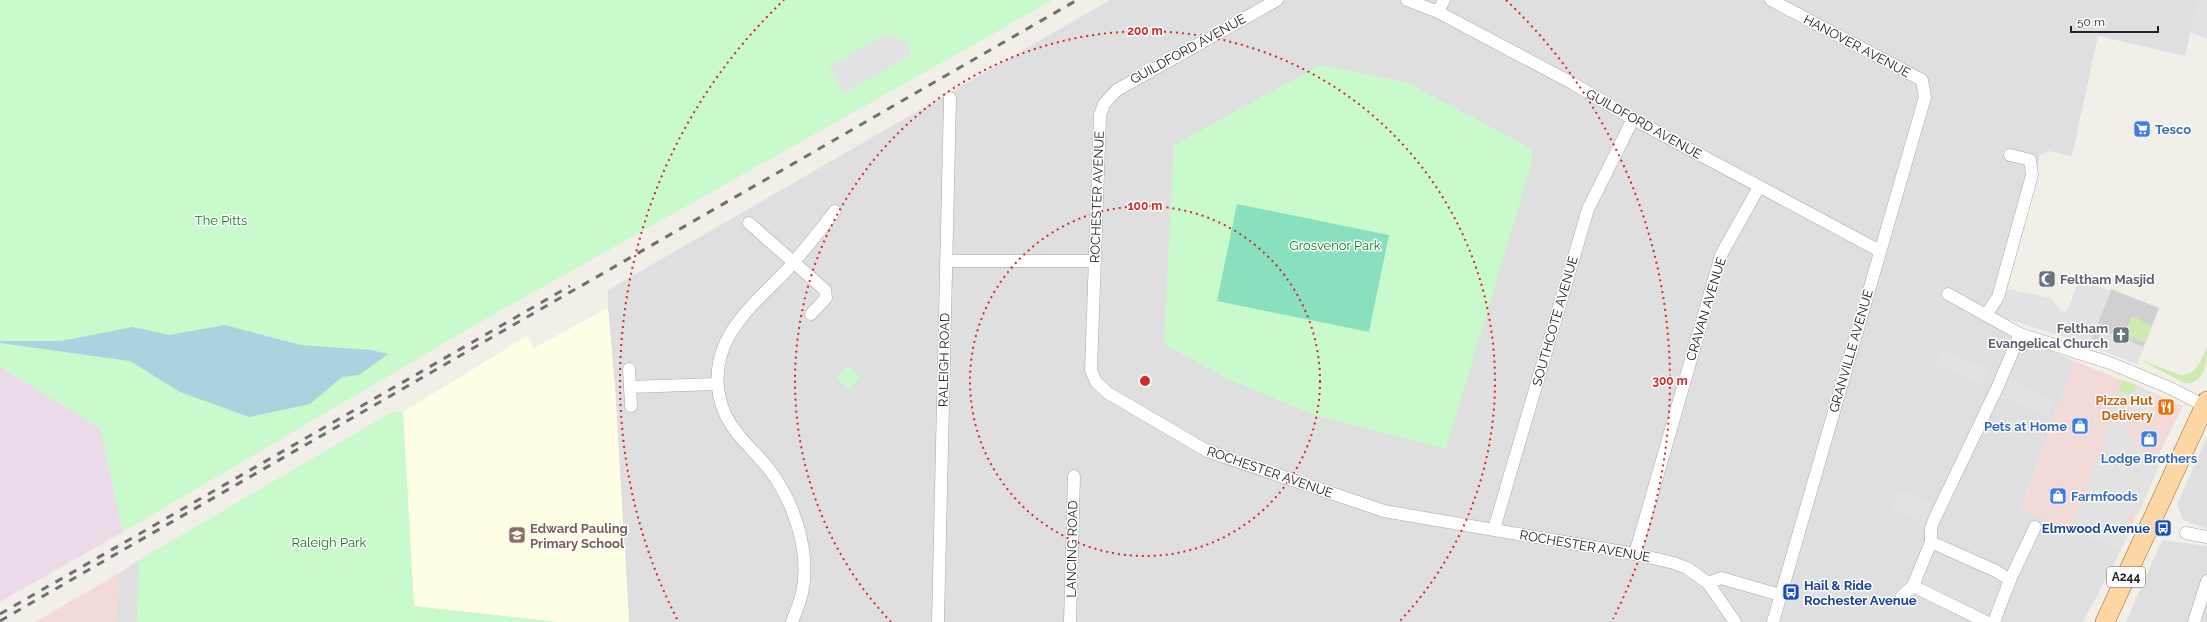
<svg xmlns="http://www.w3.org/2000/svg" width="2207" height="622" font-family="Raleway,sans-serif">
  <rect width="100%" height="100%" fill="#f2efe9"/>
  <g fill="#e0dfdf">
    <path d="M1110,0H2198L2185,56L2098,36L2072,156L2048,151L2040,155L2022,235L1996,328L2075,361L2021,509L2071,528L2121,550L2083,622H629L615,388L608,308V290Z"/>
    <path d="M2207,437V529L2183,520L2177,504Z"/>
    <path d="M2162,540L2207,546V622H2126Z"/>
    <path d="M139,560L137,622H116L118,574Z"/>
  </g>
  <g fill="#f2dad9">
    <path d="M2075,361L2183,406L2158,456L2162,458L2121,550L2071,528L2021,510Z"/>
    <path d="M118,574L116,622H35Z"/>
  </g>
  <path fill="#ebdbe8" d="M0,367L100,428L123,532L0,602Z"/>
  <path fill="#ffffe5" d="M608,308L615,388L629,622H557L414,606L403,412L527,336L534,348Z"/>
  <path fill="#d0d0d0" d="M2111,289L2159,308L2137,364L2089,345Z"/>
  <g fill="#cdebb0">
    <path d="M2132,316L2152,326L2145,343L2124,334Z"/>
    <path d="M2207,347C2207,363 2205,385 2184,383L2139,359L2180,375C2197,375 2201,360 2207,347Z"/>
    <path d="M2123,380L2136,385L2132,394L2118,392Z"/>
  </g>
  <g fill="#c8facc">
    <path d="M0,0H1053L468,329L123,532L100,428L0,367Z"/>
    <path d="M1320,65L1408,83L1532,149V162L1446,449L1315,415L1230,380L1164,344L1174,145Z"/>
    <path d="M848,366L860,378L849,390L836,378Z"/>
    <path d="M403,412L414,606L557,622H137L139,560L390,413Z"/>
  </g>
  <path fill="#88e0be" d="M1237,204L1389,235L1369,332L1217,301Z"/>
  <g fill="#e2e2e2">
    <path d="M2198,0H2207V39L2190,32Z"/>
    <path d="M887,34L907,42L911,55L843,94L829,66Z"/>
    <path d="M2079,280L2111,291L2089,345L1999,316L2007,289L2051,298L2061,311H2067Z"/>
    <path d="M2101,330L2144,347L2137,364L2095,347Z"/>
    <path d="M1942,349L1988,369L1981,385L1936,364Z"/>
    <path d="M2010,381L2055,401L2048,417L2003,397Z"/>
    <path d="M2136,385L2161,396L2147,425L2132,418L2123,434L2138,441L2135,448L2162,458L2138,515L2130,511L2125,526L2131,528L2121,550L2071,528L2079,505L2085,507L2090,492L2085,490L2096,459L2102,461L2107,446L2102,444L2114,411L2110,409L2116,392L2132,394Z"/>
    <path d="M1900,490L1931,504L1923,523L1891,509Z"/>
  </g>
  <path fill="#aad3df" d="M225,325L301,345L371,350L388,354L359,375L342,377L310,404L249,417L180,392L130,361L0,343V341H61L133,327L169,335Z"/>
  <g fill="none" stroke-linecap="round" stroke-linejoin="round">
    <defs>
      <g id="minor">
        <path d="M1277,0L1117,90L1104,104L1100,115L1091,370L1096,382L1108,393L1207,451L1384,511L1635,554L1674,563L1687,568L1708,583L1735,622"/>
        <path d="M1407,0L1438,12L1572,83L1633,119L1880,251"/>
        <path d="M1771,0L1922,80L1925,97L1773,622"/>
        <path d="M1438,12L1444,0"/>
        <path d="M749,223L825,290L826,298L811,314"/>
        <path d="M946,261H1094"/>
        <path d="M1948,294L2020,334L2110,363L2170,388L2205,406"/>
        <path d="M1986,315L1998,297L2032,175L2030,160L2010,155"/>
        <path d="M629,369L630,387"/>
        <path d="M631,406L630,387L716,384"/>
        <path d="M1494,529L1588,209L1633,119"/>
        <path d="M2186,533L2207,537"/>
        <path d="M1931,542V528L1934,520L1998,386L2020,334"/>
        <path d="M1635,554L1721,255L1759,187"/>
        <path d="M2010,580L2035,527"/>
        <path d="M1708,583L1721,578L1780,595"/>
        <path d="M1902,596L1913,586"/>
        <path d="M792,622C795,613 800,603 802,593C811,552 794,501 768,468C759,456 747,446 738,434C719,412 713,382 721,355C730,322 762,296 785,272C803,252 819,232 835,211"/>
        <path d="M938,622L950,98"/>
        <path d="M1070,622L1074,476"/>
        <path d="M1986,622L1913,586L1931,542L1996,571L2010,580L1994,622"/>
        <path d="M2194,622L2207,581"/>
      </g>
      <path id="primary" d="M2105,622L2207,401"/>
    </defs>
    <use href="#minor" stroke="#a9a9a9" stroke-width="13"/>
    <use href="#primary" stroke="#a06b00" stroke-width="20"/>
    <use href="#minor" stroke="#fff" stroke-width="12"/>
    <use href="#primary" stroke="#fcd6a4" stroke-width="19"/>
    <g stroke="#707070" stroke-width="3" stroke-dasharray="8 8" stroke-linecap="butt">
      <path d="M0,614L570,286"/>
      <path d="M0,621L1077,0"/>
    </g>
  </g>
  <g fill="none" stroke="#d62828" stroke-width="2" stroke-dasharray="2 4">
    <circle cx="1145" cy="381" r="175"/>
    <path d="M891 622A350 350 0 1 1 1399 622"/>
    <path d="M677 619A525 525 0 0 1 784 0M1506 0A525 525 0 0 1 1613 619"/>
  </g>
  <defs>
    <symbol id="supermarket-square" viewBox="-11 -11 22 22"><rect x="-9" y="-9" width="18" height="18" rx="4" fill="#3f7fe0" stroke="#fff"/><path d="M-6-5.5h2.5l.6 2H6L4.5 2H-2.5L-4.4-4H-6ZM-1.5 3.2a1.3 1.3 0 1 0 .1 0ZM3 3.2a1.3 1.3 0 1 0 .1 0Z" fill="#fff"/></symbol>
    <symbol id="mosque-square" viewBox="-11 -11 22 22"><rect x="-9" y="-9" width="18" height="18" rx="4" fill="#6b7280" stroke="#fff"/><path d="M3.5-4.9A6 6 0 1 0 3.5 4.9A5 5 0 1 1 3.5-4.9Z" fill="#fff"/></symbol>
    <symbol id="church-square" viewBox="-11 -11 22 22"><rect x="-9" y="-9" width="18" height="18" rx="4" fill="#6b7280" stroke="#fff"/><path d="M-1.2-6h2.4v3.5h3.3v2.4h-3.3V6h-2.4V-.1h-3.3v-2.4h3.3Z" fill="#fff"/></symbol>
    <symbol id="restaurant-square" viewBox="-11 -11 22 22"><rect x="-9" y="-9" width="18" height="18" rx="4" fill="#e8710a" stroke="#fff"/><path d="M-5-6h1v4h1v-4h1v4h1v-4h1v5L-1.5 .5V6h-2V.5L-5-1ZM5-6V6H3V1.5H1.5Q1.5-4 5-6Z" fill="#fff"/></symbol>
    <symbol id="shop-square" viewBox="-11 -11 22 22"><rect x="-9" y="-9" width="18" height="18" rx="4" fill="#3f7fe0" stroke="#fff"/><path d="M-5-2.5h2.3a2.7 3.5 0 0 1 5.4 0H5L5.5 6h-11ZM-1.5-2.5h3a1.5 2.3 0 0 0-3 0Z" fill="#fff"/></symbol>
    <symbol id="bus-square" viewBox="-11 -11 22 22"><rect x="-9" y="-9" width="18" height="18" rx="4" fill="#1a4fb4" stroke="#fff"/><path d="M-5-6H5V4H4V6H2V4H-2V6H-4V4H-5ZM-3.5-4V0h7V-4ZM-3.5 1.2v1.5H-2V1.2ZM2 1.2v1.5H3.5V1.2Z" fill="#fff"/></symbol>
    <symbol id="school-square" viewBox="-11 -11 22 22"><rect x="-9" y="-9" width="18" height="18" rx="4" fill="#8d6e63" stroke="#fff"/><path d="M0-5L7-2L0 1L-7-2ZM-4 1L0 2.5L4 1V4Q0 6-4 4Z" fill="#fff"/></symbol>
  </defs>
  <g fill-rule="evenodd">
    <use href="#supermarket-square" x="2132" y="119" width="20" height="20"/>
    <use href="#mosque-square" x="2037" y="269" width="20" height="20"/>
    <use href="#church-square" x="2111" y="325" width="20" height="20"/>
    <use href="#restaurant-square" x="2156" y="397" width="20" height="20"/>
    <use href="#shop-square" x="2070" y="416" width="20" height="20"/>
    <use href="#shop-square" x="2139" y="429" width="20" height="20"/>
    <use href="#shop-square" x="2048" y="486" width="20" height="20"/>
    <use href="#bus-square" x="2153" y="518" width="20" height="20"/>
    <use href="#school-square" x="507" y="525" width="20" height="20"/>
    <use href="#bus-square" x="1781" y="582" width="20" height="20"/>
  </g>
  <g text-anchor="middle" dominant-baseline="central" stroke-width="3" stroke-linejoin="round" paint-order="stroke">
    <rect fill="#fff" stroke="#646464" stroke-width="1" x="2107" y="567" width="38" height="20" rx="3"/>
    <g font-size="12" font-weight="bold" fill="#222">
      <text x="2126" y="577">A244</text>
    </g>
    <g font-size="13" fill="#222" stroke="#fff">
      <text transform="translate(1857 46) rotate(28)">HANOVER AVENUE</text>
      <text transform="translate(1188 49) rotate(-29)">GUILDFORD AVENUE</text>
      <text transform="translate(1644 124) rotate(29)">GUILDFORD AVENUE</text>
      <text transform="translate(1097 197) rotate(-88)">ROCHESTER AVENUE</text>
      <text transform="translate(1706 309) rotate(-73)">CRAVAN AVENUE</text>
      <text transform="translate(1555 321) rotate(-74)">SOUTHCOTE AVENUE</text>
      <text transform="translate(1851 351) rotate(-74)">GRANVILLE AVENUE</text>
      <text transform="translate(944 360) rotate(-89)">RALEIGH ROAD</text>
      <text transform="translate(1270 472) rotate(19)">ROCHESTER AVENUE</text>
      <text transform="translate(1585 546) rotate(10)">ROCHESTER AVENUE</text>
      <text transform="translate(1072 549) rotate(-89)">LANCING ROAD</text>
    </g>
    <g font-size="13" font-weight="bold" fill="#366cbe" stroke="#fff" text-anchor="start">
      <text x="2155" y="129">Tesco</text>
      <text x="2067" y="426" text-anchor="end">Pets at Home</text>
      <text x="2149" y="458" text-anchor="middle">Lodge Brothers</text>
      <text x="2071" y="496">Farmfoods</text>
    </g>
    <g font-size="13" fill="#0c8416" stroke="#fff">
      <text x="221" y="220">The Pitts</text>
      <text x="1335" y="245">Grosvenor Park</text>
      <text x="329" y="542">Raleigh Park</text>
    </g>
    <g font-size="13" font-weight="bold" fill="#5b616d" stroke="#fff" text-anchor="start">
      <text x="2060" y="279">Feltham Masjid</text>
      <text x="2108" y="328" text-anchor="end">Feltham<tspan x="2108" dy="15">Evangelical Church</tspan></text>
    </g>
    <g font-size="13" font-weight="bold" fill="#c56008" stroke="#fff" text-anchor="end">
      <text x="2153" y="400">Pizza Hut<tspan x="2153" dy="15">Delivery</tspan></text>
    </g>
    <g font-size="13" font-weight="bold" fill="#785e54" stroke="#fff" text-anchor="start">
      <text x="530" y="528">Edward Pauling<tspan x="530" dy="15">Primary School</tspan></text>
    </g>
    <g font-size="13" font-weight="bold" fill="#164399" stroke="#fff" text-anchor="end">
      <text x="2150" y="528">Elmwood Avenue</text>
      <text x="1804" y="585" text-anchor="start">Hail &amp; Ride<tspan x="1804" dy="15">Rochester Avenue</tspan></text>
    </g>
  </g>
  <circle cx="1145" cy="381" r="6" fill="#d62828" stroke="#fff" stroke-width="2"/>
  <g font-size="12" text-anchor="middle" font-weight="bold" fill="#d62828" stroke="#fff" stroke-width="3" stroke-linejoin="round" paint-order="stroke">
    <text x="1145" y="35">200 m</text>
    <text x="1145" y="210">100 m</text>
    <text x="1670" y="385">300 m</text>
  </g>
  <path d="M2071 26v6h87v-6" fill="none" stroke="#222222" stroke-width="2"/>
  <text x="2077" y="26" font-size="12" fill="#222222" stroke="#ffffff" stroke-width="3" paint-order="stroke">50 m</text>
</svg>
